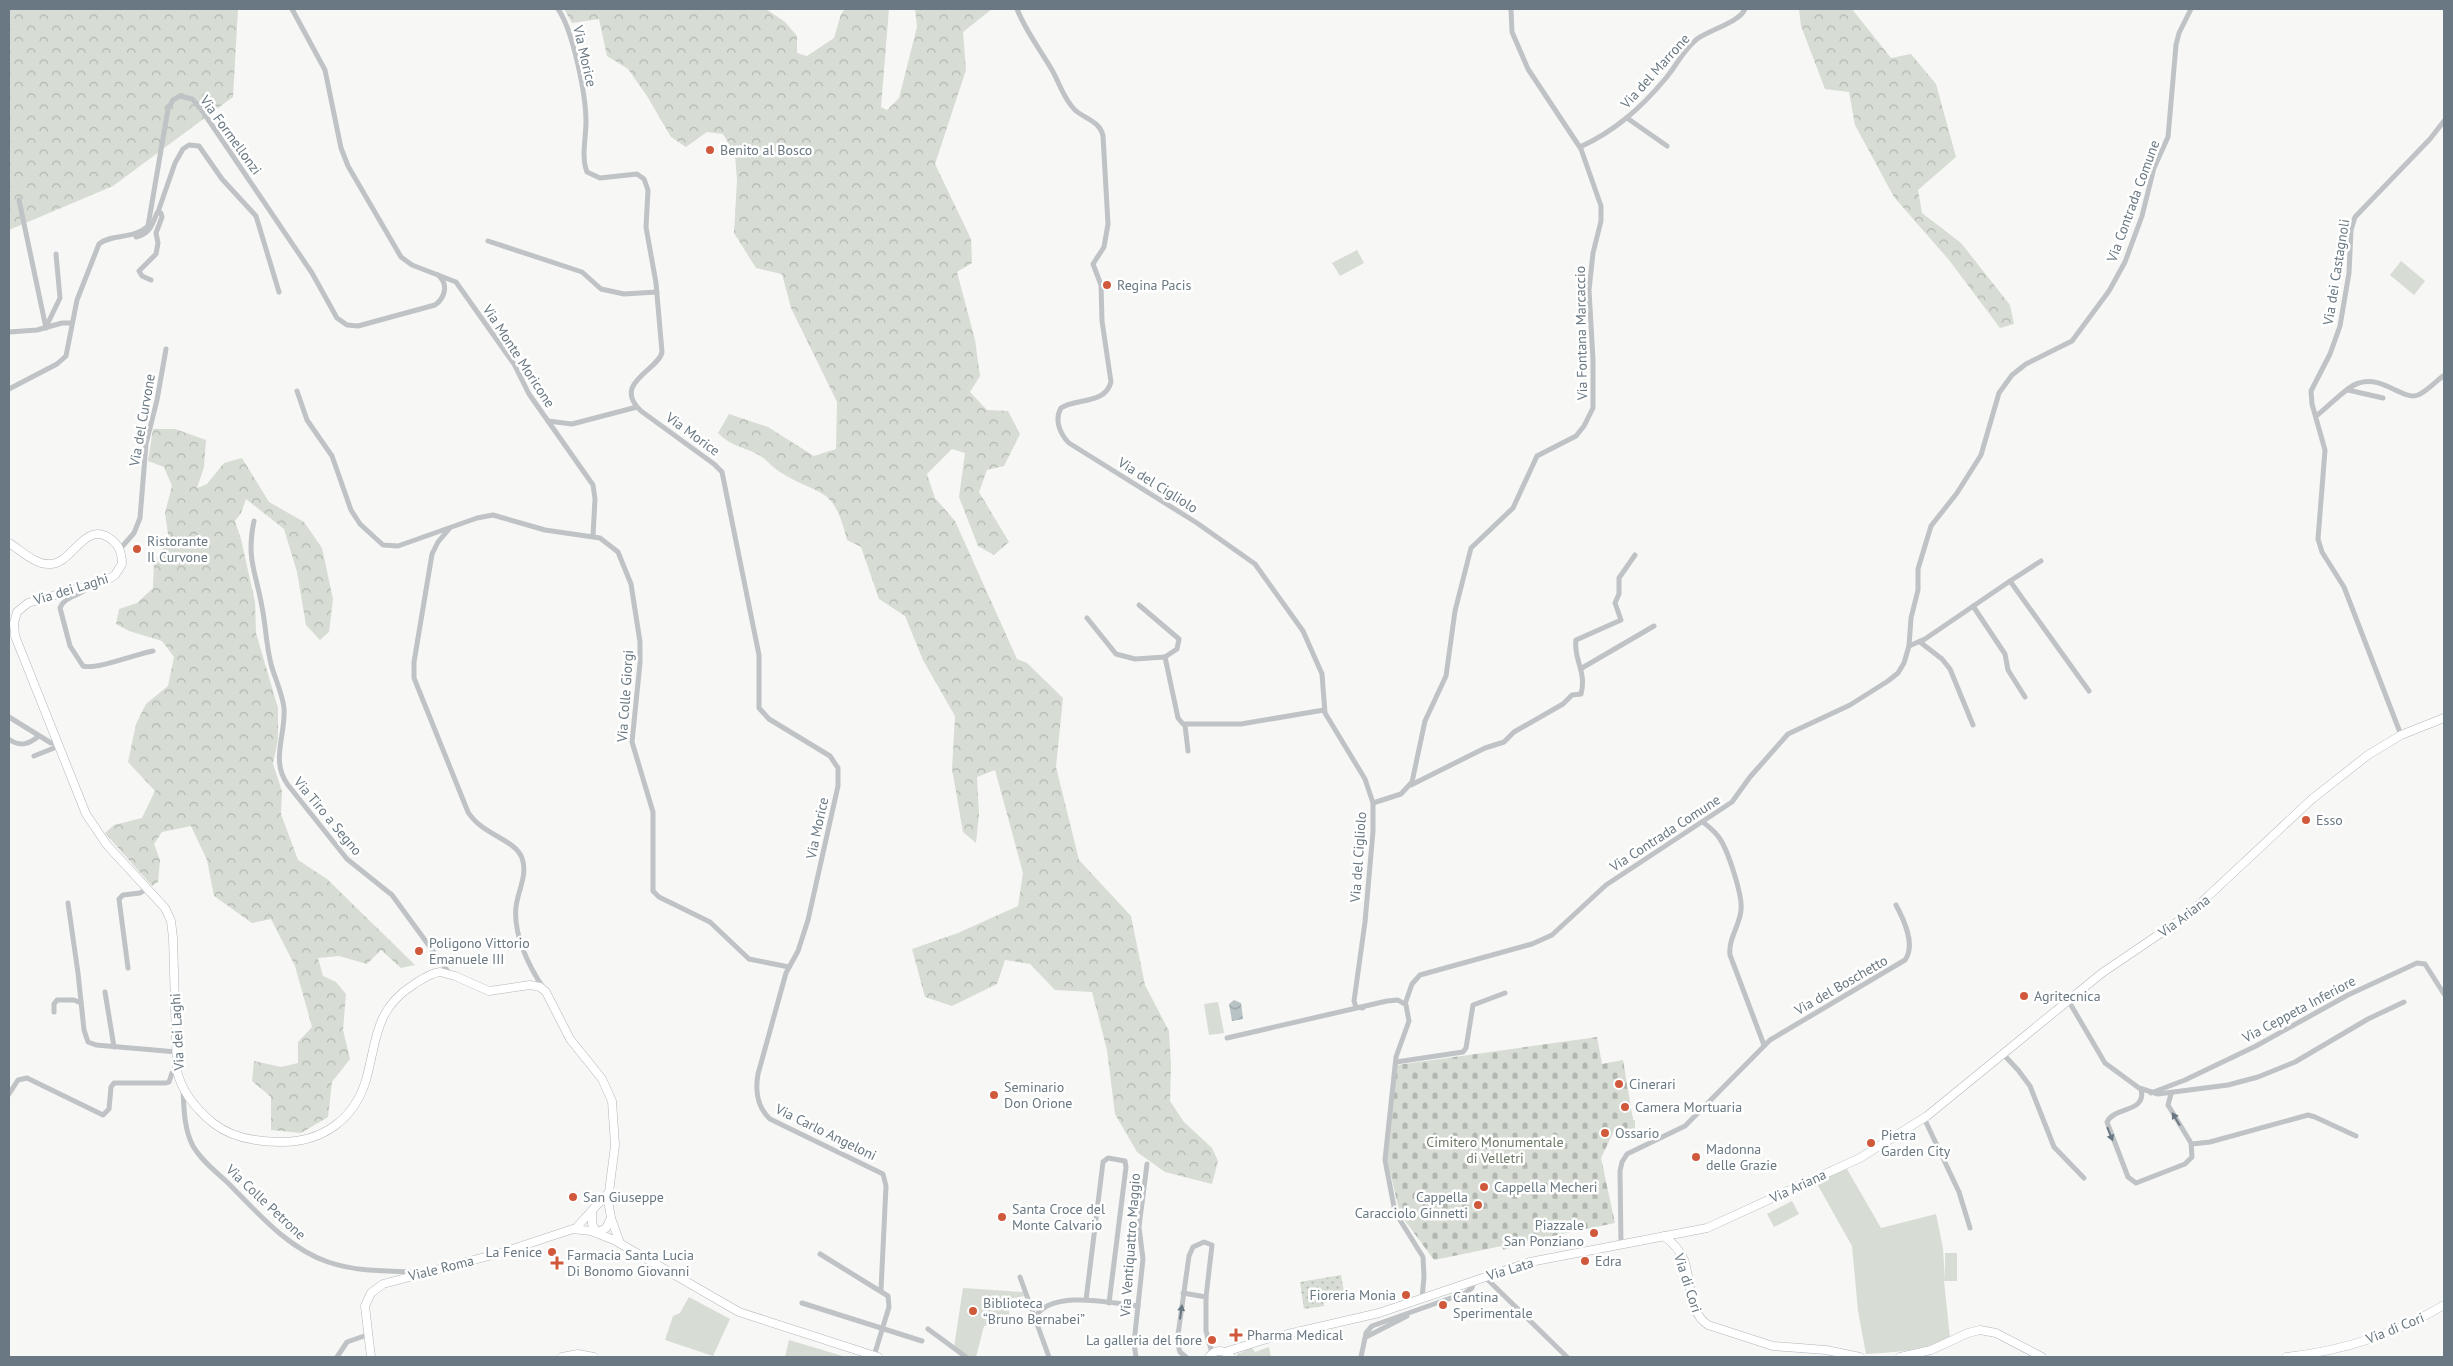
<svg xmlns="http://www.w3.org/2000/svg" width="2453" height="1366" font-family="'PT Sans',sans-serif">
  <defs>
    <pattern id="grass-dots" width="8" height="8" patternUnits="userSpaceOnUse" patternTransform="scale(1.25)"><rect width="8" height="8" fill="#d7dcd4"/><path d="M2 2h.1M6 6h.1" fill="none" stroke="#b2b7b1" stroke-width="1.8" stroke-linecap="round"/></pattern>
    <pattern id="forest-crowns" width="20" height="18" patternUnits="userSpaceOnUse" patternTransform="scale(1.25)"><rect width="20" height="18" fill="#d7dcd4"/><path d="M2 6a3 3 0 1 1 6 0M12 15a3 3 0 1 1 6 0" fill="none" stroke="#b2b7b1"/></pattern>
    <pattern id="cemetery-stones" width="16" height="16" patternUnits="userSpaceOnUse" patternTransform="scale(1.25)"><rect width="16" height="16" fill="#d7dcd4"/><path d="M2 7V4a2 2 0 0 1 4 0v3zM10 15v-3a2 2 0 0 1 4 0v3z" fill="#b2b7b1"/></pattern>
    <pattern id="water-waves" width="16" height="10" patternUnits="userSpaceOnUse" patternTransform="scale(1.25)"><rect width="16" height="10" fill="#b8c3c6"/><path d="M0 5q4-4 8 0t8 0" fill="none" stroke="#9aa3a6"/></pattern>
  </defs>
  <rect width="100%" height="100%" fill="#f7f7f5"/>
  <path fill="url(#grass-dots)" d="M1341,1275L1344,1292L1323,1296L1324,1306L1304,1309L1300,1282Z"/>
  <g fill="url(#forest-crowns)">
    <path d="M9,9H238L233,97L113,186L9,230Z"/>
    <path d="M564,9H766L785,22L797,36V53L807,56L834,38L841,14L845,9H889L881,107L887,110L899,98L917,27L915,9H992L963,32L966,70L935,164L971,239L972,263L957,272L975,340L980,376L970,392L987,410L1008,411L1020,434L1004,466L987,470L979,492L1009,542L994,555L978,546L959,497L965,453L952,449L927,474L935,498L955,521L1017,659L1027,663L1063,698L1056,767L1079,860L1131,916L1145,985L1169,1031L1171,1065L1170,1101L1184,1122L1212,1148L1218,1161L1212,1184L1165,1172L1137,1152L1115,1114L1107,1050L1092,992L1055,990L1030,964L1005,960L997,984L952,1006L925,997L912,949L958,933L1018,906L1023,873L995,770L977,777L979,814L976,843L963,832L952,769L955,716L923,660L905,616L879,599L861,547L847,540C833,484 822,498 780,472C773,468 767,460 759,455C744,447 730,446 718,433L729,414L768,427L814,456L836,449L837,402L791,308L782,274L756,268L734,233L737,180L735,154L723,134L707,132L686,147L671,137L647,96L628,69L607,56L599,19L572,23Z"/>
    <path d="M1799,9H1852L1891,58L1911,54L1936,84L1956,157L1918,190L1922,213L1961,243L2010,305L2014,324L2000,328L1949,260L1894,197L1855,125L1849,92L1825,89L1801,26Z"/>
    <path d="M153,429H175L206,440L204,467L197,488L207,484L224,463L242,458L269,502L304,522L322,548L333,599L329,632L320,640L306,625L297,572L284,529L246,499L241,513L235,521L241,539L255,602L256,633L278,708V739L273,764L282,791L281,814L298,860L327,879L415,965L401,968L381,950L367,964L339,956L318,958L323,976L336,982L346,994L343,1030L350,1059L332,1082L328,1117L301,1133L271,1130V1097L252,1081L254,1061L281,1067L298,1063V1042L312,1027L295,966L271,919L252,923L214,896L207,860L191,826L162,832L154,844L160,860L158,882L152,886L105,833L114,825L142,818L155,791L128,762L136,724L146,704L168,686L174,657L162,641L129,631L116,624L119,609L137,603L153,588L154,561L169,541L165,513L172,486L164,467L148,461Z"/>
  </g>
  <path fill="url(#cemetery-stones)" d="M1597,1037L1602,1064L1623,1060L1633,1120H1635V1129H1615L1601,1158L1615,1223L1515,1244V1247L1503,1250L1502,1246L1434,1260L1400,1214L1387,1159L1397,1065Z"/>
  <g fill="#d7dcd4">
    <path d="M1357,250L1364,263L1340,276L1332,263Z"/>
    <path d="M2401,261L2425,281L2414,295L2390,275Z"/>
    <path d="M1218,1002L1224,1033L1209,1035L1204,1004Z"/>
    <path d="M1847,1169L1881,1228L1936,1214L1943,1248L1945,1280V1253H1957V1281H1944L1950,1338C1920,1351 1898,1352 1866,1354L1858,1311L1852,1246L1816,1182Z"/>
    <path d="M1792,1201L1799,1214L1774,1227L1767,1214Z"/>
    <path d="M963,1288L1023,1292L1024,1296L1007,1300L1011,1322L984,1326L976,1357H969L954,1347Z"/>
    <path d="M689,1297L730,1319L713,1356L665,1340L673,1316L680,1313Z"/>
    <path d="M789,1340L846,1357H785Z"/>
    <path d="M1269,1347L1271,1357H1237V1354L1252,1348L1255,1352Z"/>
  </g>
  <path fill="url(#water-waves)" d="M1234,1000L1241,1003L1243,1019L1232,1021L1229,1004Z"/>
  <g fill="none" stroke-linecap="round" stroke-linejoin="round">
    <defs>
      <g id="secondary">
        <path d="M9,543C21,550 35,565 50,564C73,564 85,518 112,540C120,546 122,554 122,564L115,575L107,580L28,603L17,612L14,623L15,636L86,814L107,845L165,908L171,921L173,938L177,1071C182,1092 196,1109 213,1123C232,1138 257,1142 281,1142C322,1142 354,1120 366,1080C377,1041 374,1010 413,985C421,980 430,973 440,972L455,976L489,991L530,985L540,987L546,992L570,1039L602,1079L612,1101L615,1145L608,1200L611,1218L620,1243"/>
        <path d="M592,1212V1224L597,1233L606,1228L611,1218"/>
        <path d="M575,1229L608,1193"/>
        <path d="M1664,1236C1673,1243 1680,1250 1684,1260C1692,1281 1687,1311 1708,1325L1773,1346L1826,1350L1860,1357"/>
        <path d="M1225,1352L1270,1338L1379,1313L1530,1262L1707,1228L1860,1158L1927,1116L2102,973L2189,914L2312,799L2368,755L2401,735L2444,718"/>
        <path d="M562,1357L578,1354L594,1357"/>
        <path d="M1900,1357L1931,1350L1968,1333L1980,1330L1996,1333L2042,1357"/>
        <path d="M2286,1357C2342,1351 2396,1334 2444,1305"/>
      </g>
      <g id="primary">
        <path d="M371,1357L365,1306L371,1293L383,1284L500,1253L573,1229L591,1231L614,1240L739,1312L878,1357"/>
        <path d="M1209,1357C1215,1349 1224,1349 1231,1357"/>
      </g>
    </defs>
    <use href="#secondary" stroke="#b1b7ba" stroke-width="9"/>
    <use href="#primary" stroke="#b2b7ba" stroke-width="9"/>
    <g stroke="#bfc3c6" stroke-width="5">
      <path d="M292,9L325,70L341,148L348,166L401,257L412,265L456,282L514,364L529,394L548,421L572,424L637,407"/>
      <path d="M558,9C573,30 586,95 586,122C586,138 581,157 587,172L600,178L637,174L644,179L648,190L646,227L656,283L662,352C659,370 611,383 641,411L714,464L722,472L759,655V708L769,719L830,756L838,768V786L808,920L798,951L786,973L758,1074C755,1091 757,1107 770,1119L883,1174L886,1186L881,1290"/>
      <path d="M1017,9C1026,32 1040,49 1052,70C1060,84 1063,98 1075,110C1085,119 1100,121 1103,136L1108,224L1104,247L1093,264L1101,285L1102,321L1111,382C1105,405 1075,398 1061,408C1054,420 1060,434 1069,443L1197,523L1255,564L1303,631L1322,674L1325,713L1365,779L1373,803V831L1365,922L1354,1001L1356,1007L1363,1008"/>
      <path d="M1627,118L1667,146"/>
      <path d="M1580,147C1615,131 1641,108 1666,78C1677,65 1683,50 1697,39C1709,30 1740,22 1745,9"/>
      <path d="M19,200L46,328"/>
      <path d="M158,212L175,163L183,149L189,145L199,146L222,179L256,216L279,292"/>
      <path d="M136,237C150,234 152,225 157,213H161L162,217L156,233L158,243L156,254L139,271L142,276L151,280"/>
      <path d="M488,241L582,272L601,289L624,294L657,292"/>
      <path d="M46,327L60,298L56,254"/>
      <path d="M9,332L37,330L62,323H72"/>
      <path d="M9,389L57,364L66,356L77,300L99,244C112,233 134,240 148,226L168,109L173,100L180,96L192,99L199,106L312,273L337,318L347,325L358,326L435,305C445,298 449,284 438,275"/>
      <path d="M2348,390L2383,398"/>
      <path d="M297,391L307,420L332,456L351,510L360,524L383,545L398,546L477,518L493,515L545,530L600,538L618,552L631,584L640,642V663L632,742L653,812V891L659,897L710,922L749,959L789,967"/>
      <path d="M2316,416C2327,408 2347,386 2359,383C2382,375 2403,401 2418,395C2427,391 2435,382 2443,376"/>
      <path d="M548,421L593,485L595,499L593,536"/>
      <path d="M254,521C246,559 256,572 262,607C266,626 266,645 271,664C275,679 282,692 284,708C286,735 270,761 288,785L347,859L392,895L449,973"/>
      <path d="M449,529L438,542L432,554L414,662V678L468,812C482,835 515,839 522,858C528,875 518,890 516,907C513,934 529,967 544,989"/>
      <path d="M120,549L134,533L140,518L146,444L157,400L166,349"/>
      <path d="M2010,581L2041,561"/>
      <path d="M90,586C82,596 65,595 60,608L70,646L83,666C97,670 136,654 153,651"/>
      <path d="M1139,605L1179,639L1177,649L1165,657"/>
      <path d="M1973,606L2005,654L2008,670L2025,697"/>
      <path d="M1087,618L1116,654L1135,659L1165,657L1178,718L1183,724H1241L1324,710"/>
      <path d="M1920,642L1942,659L1950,669L1973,725"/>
      <path d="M1909,646L1925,639L2010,581L2089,691"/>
      <path d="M1582,668L1654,626"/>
      <path d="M9,717L51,743H57"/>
      <path d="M1185,725L1188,751"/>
      <path d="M2401,735L2344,587L2322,552L2318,539L2325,450L2312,404L2311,391L2330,354L2340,326L2349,273L2351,230L2355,217L2430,139L2444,121"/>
      <path d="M10,740C21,747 29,744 39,736"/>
      <path d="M34,756L59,746"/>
      <path d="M1411,785L1485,748L1504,742L1514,732L1563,704L1572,695L1581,694C1587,671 1573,659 1576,640L1621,620L1615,603L1619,594V578L1635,555"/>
      <path d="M1373,803L1401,794L1412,782L1425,721L1446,676L1455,611L1471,548L1513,508L1537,456L1576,436L1584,426L1593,408V360L1589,290L1593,253L1601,221V206L1581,149L1528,69L1512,32L1511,9"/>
      <path d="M1703,822C1709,827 1716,832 1720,839C1728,851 1743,896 1741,910C1740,925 1728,939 1730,955L1764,1045"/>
      <path d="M68,903L78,973L84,1030L88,1042L96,1045L177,1052"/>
      <path d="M128,968L119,899L123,895L140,893L148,888"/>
      <path d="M105,992L114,1047"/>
      <path d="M2068,1000L2105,1063L2139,1088L2158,1094L2228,1085L2258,1077L2295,1062L2368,1019L2404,1002"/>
      <path d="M1405,1004L1412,984L1420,975L1532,944L1552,935L1606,885L1732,802L1750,777L1788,734L1850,705L1888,681L1898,673L1904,663L1909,646L1911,618L1918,590V569L1931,526L1957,493L1981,455L1999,393L2012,375L2026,364L2072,341L2109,291L2125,262L2142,216L2154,168L2168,137L2176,45L2179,33L2191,9"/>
      <path d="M54,1012V1004L57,1000H74L81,1003"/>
      <path d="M1227,1038L1387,1001L1398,1000L1406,1005L1409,1021L1396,1057L1385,1160L1395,1212L1423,1257L1424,1277L1422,1298"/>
      <path d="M2003,1054L2018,1070L2030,1086L2054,1147L2084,1178"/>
      <path d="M1396,1062L1463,1052L1466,1048L1473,1005L1505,993"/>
      <path d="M2141,1089C2147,1113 2115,1106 2107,1122L2128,1177L2136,1183L2185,1164L2192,1157L2191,1143L2168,1105L2171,1094"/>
      <path d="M183,1090C184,1109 184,1129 193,1146C201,1160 215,1171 227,1182C257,1212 287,1248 328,1262C357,1272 388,1271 419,1272"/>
      <path d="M2151,1093L2185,1080L2256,1046L2348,995L2417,963L2425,964L2444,994"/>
      <path d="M9,1094L18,1080L27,1078L103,1115L109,1109L111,1087L114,1083H166L169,1082L172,1073L177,1071"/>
      <path d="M1924,1118L1959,1192L1970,1228"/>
      <path d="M2192,1144L2210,1142L2308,1115L2315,1117L2356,1136"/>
      <path d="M1621,1245L1620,1171L1622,1162L1627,1154L1685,1126L1770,1040L1905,960C1916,945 1904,920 1896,905"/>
      <path d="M820,1254L888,1296L889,1307L874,1356"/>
      <path d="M1020,1277L1049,1357"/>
      <path d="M1485,1277L1567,1357"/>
      <path d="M1183,1293L1206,1297V1331L1212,1353"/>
      <path d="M1086,1300L1103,1162L1108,1158L1125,1161L1126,1167L1109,1303"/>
      <path d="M802,1303L922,1341"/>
      <path d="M1035,1317C1052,1289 1111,1303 1138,1306"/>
      <path d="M928,1329L966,1357"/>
      <path d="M1366,1337L1407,1316"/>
      <path d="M337,1357L347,1342L367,1335"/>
      <path d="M1136,1357L1134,1343L1143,1259L1139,1227L1147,1164"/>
      <path d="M1186,1357L1180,1352L1177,1342L1189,1256L1193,1247L1204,1242L1212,1245L1206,1297"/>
      <path d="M1361,1357L1366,1333L1372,1326L1465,1293L1472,1288L1474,1280"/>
    </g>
    <use href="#secondary" stroke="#fff" stroke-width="8"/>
    <use href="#primary" stroke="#fff" stroke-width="8"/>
  </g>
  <defs><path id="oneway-solid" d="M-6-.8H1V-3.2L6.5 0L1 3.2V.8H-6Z" transform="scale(1.25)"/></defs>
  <g fill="#697882">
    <use href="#oneway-solid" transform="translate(2176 1119) rotate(-121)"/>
    <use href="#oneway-solid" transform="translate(2110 1134) rotate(68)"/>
    <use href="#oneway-solid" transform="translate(1181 1312) rotate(-82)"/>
  </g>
  <g fill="#d1593b" stroke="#fff" stroke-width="2">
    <circle cx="710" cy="150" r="5"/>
    <circle cx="1107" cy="285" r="5"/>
    <circle cx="137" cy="549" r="5"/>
    <circle cx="2306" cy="820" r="5"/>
    <circle cx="419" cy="951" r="5"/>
    <circle cx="2024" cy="996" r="5"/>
    <circle cx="1619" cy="1084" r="5"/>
    <circle cx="994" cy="1095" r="5"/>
    <circle cx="1625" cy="1107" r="5"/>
    <circle cx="1605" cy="1133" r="5"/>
    <circle cx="1871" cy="1143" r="5"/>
    <circle cx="1696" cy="1157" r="5"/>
    <circle cx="1484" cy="1187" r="5"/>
    <circle cx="573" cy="1197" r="5"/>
    <circle cx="1478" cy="1205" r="5"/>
    <circle cx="1002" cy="1217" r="5"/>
    <circle cx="1594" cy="1233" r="5"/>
    <circle cx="552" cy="1252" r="5"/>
    <circle cx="1585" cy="1261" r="5"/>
    <path d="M554.5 1255.5h5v5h5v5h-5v5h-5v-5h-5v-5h5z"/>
    <circle cx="1406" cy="1295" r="5"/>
    <circle cx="1443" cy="1305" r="5"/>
    <circle cx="973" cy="1311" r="5"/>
    <path d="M1233.5 1327.5h5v5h5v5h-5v5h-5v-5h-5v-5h5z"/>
    <circle cx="1212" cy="1340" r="5"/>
  </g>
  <g text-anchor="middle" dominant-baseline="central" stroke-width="5" stroke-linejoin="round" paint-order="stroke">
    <g font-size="14" fill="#697882" stroke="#fff">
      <text transform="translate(585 56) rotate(77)">Via Morice</text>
      <text transform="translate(1655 71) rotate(-48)">Via del Marrone</text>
      <text transform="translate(231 135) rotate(54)">Via Formellonzi</text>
      <text transform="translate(2133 201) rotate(-70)">Via Contrada Comune</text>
      <text transform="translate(2336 272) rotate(-81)">Via dei Castagnoli</text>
      <text transform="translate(1581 333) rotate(-91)">Via Fontana Marcaccio</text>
      <text transform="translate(519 356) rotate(57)">Via Monte Moricone</text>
      <text transform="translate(142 420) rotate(-80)">Via del Curvone</text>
      <text transform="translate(693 434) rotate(36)">Via Morice</text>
      <text transform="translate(1158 485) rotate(32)">Via del Cigliolo</text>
      <text transform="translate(71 589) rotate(-17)">Via dei Laghi</text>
      <text transform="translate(625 696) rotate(-86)">Via Colle Giorgi</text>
      <text transform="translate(328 816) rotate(50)">Via Tiro a Segno</text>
      <text transform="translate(817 828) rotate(-78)">Via Morice</text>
      <text transform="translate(1665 833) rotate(-33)">Via Contrada Comune</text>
      <text transform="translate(1358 857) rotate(-86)">Via del Cigliolo</text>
      <text transform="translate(2184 916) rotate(-37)">Via Ariana</text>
      <text transform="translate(1841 985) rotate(-30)">Via del Boschetto</text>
      <text transform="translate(2299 1009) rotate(-28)">Via Ceppeta Inferiore</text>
      <text transform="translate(177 1032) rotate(-93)">Via dei Laghi</text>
      <text transform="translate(826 1132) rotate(26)">Via Carlo Angeloni</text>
      <text transform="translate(1798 1186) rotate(-25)">Via Ariana</text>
      <text transform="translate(266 1202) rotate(43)">Via Colle Petrone</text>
      <text transform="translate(1130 1245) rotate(-86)">Via Ventiquattro Maggio</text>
      <text transform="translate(441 1268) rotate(-14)">Viale Roma</text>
      <text transform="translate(1510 1269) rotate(-17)">Via Lata</text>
      <text transform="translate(1688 1283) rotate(72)">Via di Cori</text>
      <text transform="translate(2395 1328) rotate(-22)">Via di Cori</text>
    </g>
    <g font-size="14" fill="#697882" stroke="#fff" text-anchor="start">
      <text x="720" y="150">Benito al Bosco</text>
      <text x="1117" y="285">Regina Pacis</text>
      <text x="147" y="541">Ristorante<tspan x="147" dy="16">Il Curvone</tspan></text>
      <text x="2316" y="820">Esso</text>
      <text x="429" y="943">Poligono Vittorio<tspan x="429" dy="16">Emanuele III</tspan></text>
      <text x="2034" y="996">Agritecnica</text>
      <text x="1629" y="1084">Cinerari</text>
      <text x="1004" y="1087">Seminario<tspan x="1004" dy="16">Don Orione</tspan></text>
      <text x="1635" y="1107">Camera Mortuaria</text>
      <text x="1615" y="1133">Ossario</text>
      <text x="1881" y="1135">Pietra<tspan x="1881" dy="16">Garden City</tspan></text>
      <text x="1706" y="1149">Madonna<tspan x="1706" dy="16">delle Grazie</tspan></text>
      <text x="1494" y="1187">Cappella Mecheri</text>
      <text x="583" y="1197">San Giuseppe</text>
      <text x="1468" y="1197" text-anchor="end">Cappella<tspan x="1468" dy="16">Caracciolo Ginnetti</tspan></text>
      <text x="1012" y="1209">Santa Croce del<tspan x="1012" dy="16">Monte Calvario</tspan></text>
      <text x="1584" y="1225" text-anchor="end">Piazzale<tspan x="1584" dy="16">San Ponziano</tspan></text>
      <text x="542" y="1252" text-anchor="end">La Fenice</text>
      <text x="567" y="1255">Farmacia Santa Lucia<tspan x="567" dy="16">Di Bonomo Giovanni</tspan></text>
      <text x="1595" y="1261">Edra</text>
      <text x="1396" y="1295" text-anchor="end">Fioreria Monia</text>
      <text x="1453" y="1297">Cantina<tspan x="1453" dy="16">Sperimentale</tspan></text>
      <text x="983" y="1303">Biblioteca<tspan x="983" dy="16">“Bruno Bernabei”</tspan></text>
      <text x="1247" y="1335">Pharma Medical</text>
      <text x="1202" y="1340" text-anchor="end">La galleria del fiore</text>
    </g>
    <g font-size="14" fill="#6c7a67" stroke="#fff">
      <text x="1495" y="1142">Cimitero Monumentale<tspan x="1495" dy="16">di Velletri</tspan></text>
    </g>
  </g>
  <rect width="2453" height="1366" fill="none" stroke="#697882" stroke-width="20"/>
</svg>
